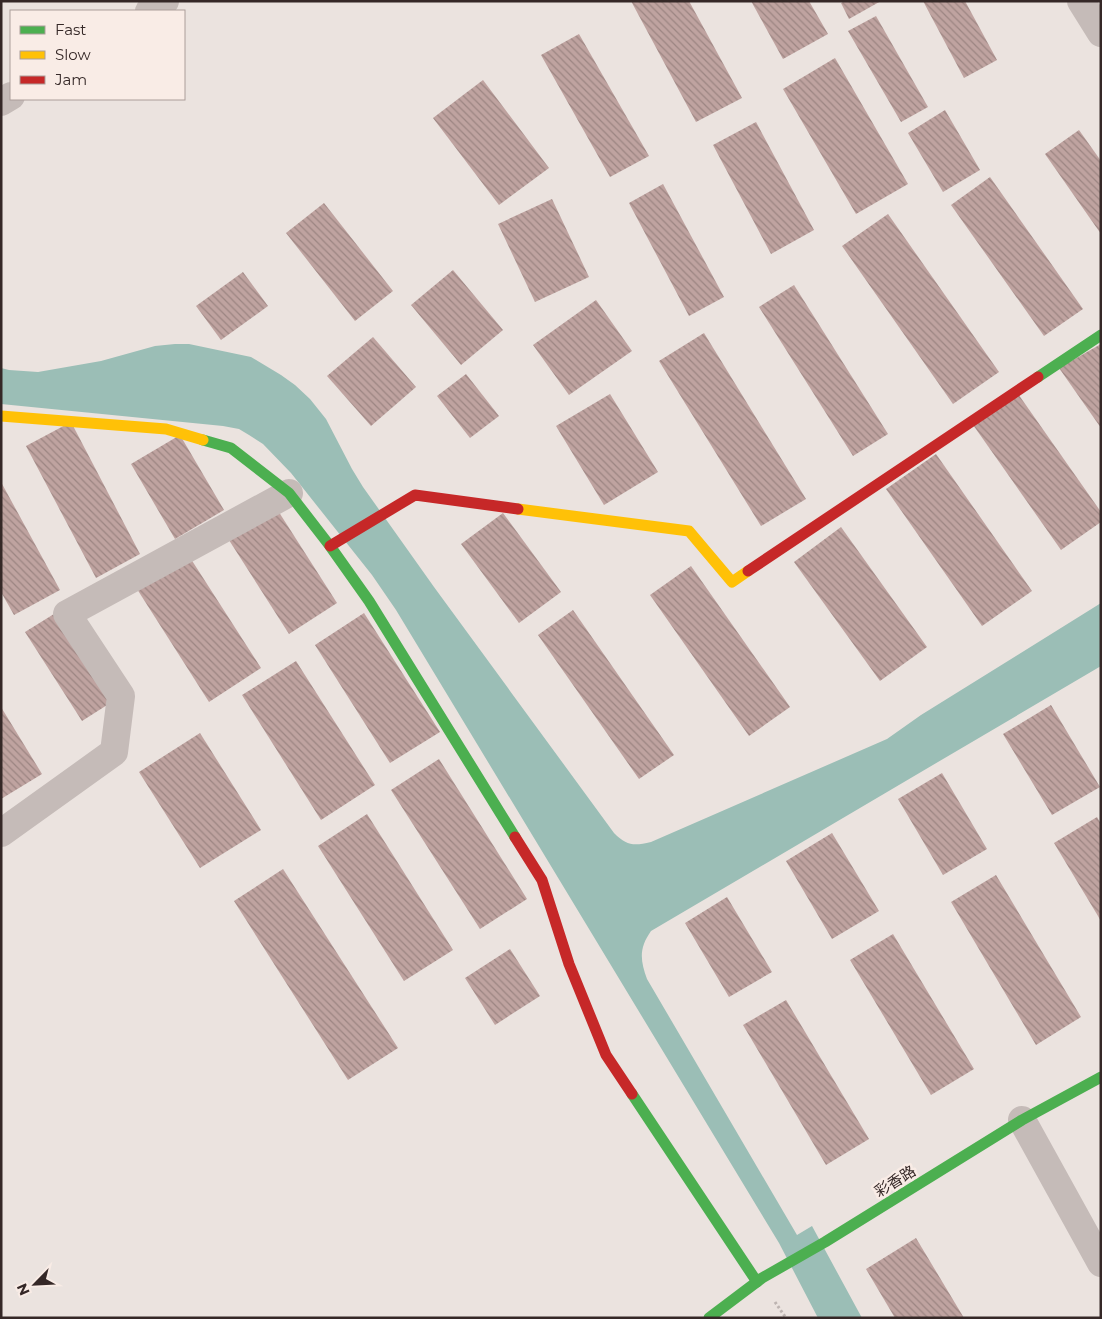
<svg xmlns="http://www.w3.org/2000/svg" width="1102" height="1319" font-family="Montserrat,'Noto Sans SC',sans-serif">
  <defs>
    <pattern id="building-back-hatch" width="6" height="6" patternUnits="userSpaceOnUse" patternTransform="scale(1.25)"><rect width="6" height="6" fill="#bfa3a0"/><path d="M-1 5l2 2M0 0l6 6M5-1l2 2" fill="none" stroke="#9c8582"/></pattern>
  </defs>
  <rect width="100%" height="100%" fill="#ebe3df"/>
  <path fill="#9bbeb6" d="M175,344H189L251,357L281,375L295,385L310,399L326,419L352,469L363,487L434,587L614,833C627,846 634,846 651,842L887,739L921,715L1101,603V666L651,931C639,948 640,960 647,979L797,1235L812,1226L862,1318H818L779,1243L396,610L372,575L291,473L263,444L249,435L239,429L223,426L1,404V368L9,370L38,372L101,361L155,346Z"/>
  <g fill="url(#building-back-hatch)">
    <path d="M631,1H689L742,98L696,122Z"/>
    <path d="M751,1H809L828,34L783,59Z"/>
    <path d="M845,1H881L849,19L841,3Z"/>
    <path d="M923,1H965L997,60L964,78Z"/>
    <path d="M876,16L928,107L901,122L848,31Z"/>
    <path d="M579,34L649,156L610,177L541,55Z"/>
    <path d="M835,58L908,184L856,214L783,89Z"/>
    <path d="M483,80L549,168L499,205L433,118Z"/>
    <path d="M945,110L980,170L943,192L908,133Z"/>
    <path d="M756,122L814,230L771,254L713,145Z"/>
    <path d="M1079,130L1101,161V234L1045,154Z"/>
    <path d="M990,177L1083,309L1044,336L951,205Z"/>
    <path d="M663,184L724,297L689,316L629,203Z"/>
    <path d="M552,199L589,277L535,302L498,224Z"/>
    <path d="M324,203L393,291L355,321L286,233Z"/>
    <path d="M888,214L999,372L953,404L842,246Z"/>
    <path d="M453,270L503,330L461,365L411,305Z"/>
    <path d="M243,272L268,306L221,340L196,306Z"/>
    <path d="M794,285L888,434L853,456L759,307Z"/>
    <path d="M596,300L632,351L569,395L533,345Z"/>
    <path d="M704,333L806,499L761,526L659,361Z"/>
    <path d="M373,337L416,387L371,426L327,376Z"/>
    <path d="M1101,344V428L1059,368Z"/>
    <path d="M466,374L499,416L470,438L437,396Z"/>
    <path d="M1016,391L1101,512V522L1061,550L971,422Z"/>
    <path d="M610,394L658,472L604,505L556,426Z"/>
    <path d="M71,422L140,554L96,578L26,446Z"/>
    <path d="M180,435L224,510L175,539L131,464Z"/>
    <path d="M936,454L1032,591L982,626L886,489Z"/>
    <path d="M1,482L60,590L14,615L1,592Z"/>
    <path d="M275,506L337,603L289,634L227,537Z"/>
    <path d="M503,513L561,592L519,623L461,544Z"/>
    <path d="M841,527L927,647L880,681L794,562Z"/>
    <path d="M189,556L261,668L209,702L137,589Z"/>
    <path d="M691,566L790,707L749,736L650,595Z"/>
    <path d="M70,604L126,693L82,721L25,632Z"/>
    <path d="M573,610L674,755L639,779L538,635Z"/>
    <path d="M364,613L440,732L390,763L315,645Z"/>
    <path d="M296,661L375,785L321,820L242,695Z"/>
    <path d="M1051,705L1100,787L1052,815L1003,734Z"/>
    <path d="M1,707L42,774L1,799Z"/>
    <path d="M200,733L261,830L200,868L139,772Z"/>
    <path d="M439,759L527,899L480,929L391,790Z"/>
    <path d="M942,773L987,849L943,875L898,799Z"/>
    <path d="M367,814L453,950L404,981L318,846Z"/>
    <path d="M1097,817L1101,824V921L1054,843Z"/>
    <path d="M832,833L879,911L832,939L786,861Z"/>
    <path d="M283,869L398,1048L348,1080L234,901Z"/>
    <path d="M996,875L1081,1017L1036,1045L951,902Z"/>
    <path d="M727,897L772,972L729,997L685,923Z"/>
    <path d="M893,934L974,1069L931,1095L850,960Z"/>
    <path d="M510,949L540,996L495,1025L465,978Z"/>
    <path d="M786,1000L869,1139L826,1165L743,1025Z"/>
    <path d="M916,1238L964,1318H895L866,1269Z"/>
  </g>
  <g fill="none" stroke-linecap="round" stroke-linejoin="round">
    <path stroke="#bdb4b1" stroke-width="3" stroke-dasharray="2.5 2.5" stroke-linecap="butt" d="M775,1302L786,1318"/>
    <g stroke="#c5bbb8" stroke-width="28">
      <path d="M1081,1L1101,33"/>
      <path d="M149,11L165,1"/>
      <path d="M1,102L11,96"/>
      <path d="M1,833L114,752L121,696L67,614L289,493"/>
      <path d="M1022,1120L1101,1263"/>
    </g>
    <g stroke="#4caf50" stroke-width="11">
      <path d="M1038,377L1101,335"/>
      <path d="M203,440L231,448L289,493L330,546L369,601L515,837"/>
      <path d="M632,1094L757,1282"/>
      <path d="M709,1318L762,1278L825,1242L1022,1120L1101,1077"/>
    </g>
    <g stroke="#ffc107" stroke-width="11">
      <path d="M1,416L166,429L203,440"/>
      <path d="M518,509L689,531L732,582L748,571"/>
    </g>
    <g stroke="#c62828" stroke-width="11">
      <path d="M330,546L415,495L518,509"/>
      <path d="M748,571L1038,377"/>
      <path d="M515,837L542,880L569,964L606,1055L632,1094"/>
    </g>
  </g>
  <g text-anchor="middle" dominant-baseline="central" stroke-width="5" stroke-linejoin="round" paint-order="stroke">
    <g font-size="15" fill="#352827" stroke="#f9ece6">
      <text transform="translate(895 1181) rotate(-32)">彩香路</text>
    </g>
  </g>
  <rect width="1102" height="1319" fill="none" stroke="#352827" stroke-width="5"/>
  <rect x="10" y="10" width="175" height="90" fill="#f9ece6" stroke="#ab9e9a"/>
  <rect x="20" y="26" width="25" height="8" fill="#4caf50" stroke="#ab9e9a"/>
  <text x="55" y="35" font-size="15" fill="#352827">Fast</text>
  <rect x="20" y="51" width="25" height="8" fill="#ffc107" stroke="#ab9e9a"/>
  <text x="55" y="60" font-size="15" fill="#352827">Slow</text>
  <rect x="20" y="76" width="25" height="8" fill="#c62828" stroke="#ab9e9a"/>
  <text x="55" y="85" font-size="15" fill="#352827">Jam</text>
  <g transform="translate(35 1284) rotate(246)" stroke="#f9ece6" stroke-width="4" paint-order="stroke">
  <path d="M0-4L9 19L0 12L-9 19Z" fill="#352827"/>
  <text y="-8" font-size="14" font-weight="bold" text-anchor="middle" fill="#352827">N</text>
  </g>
</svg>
